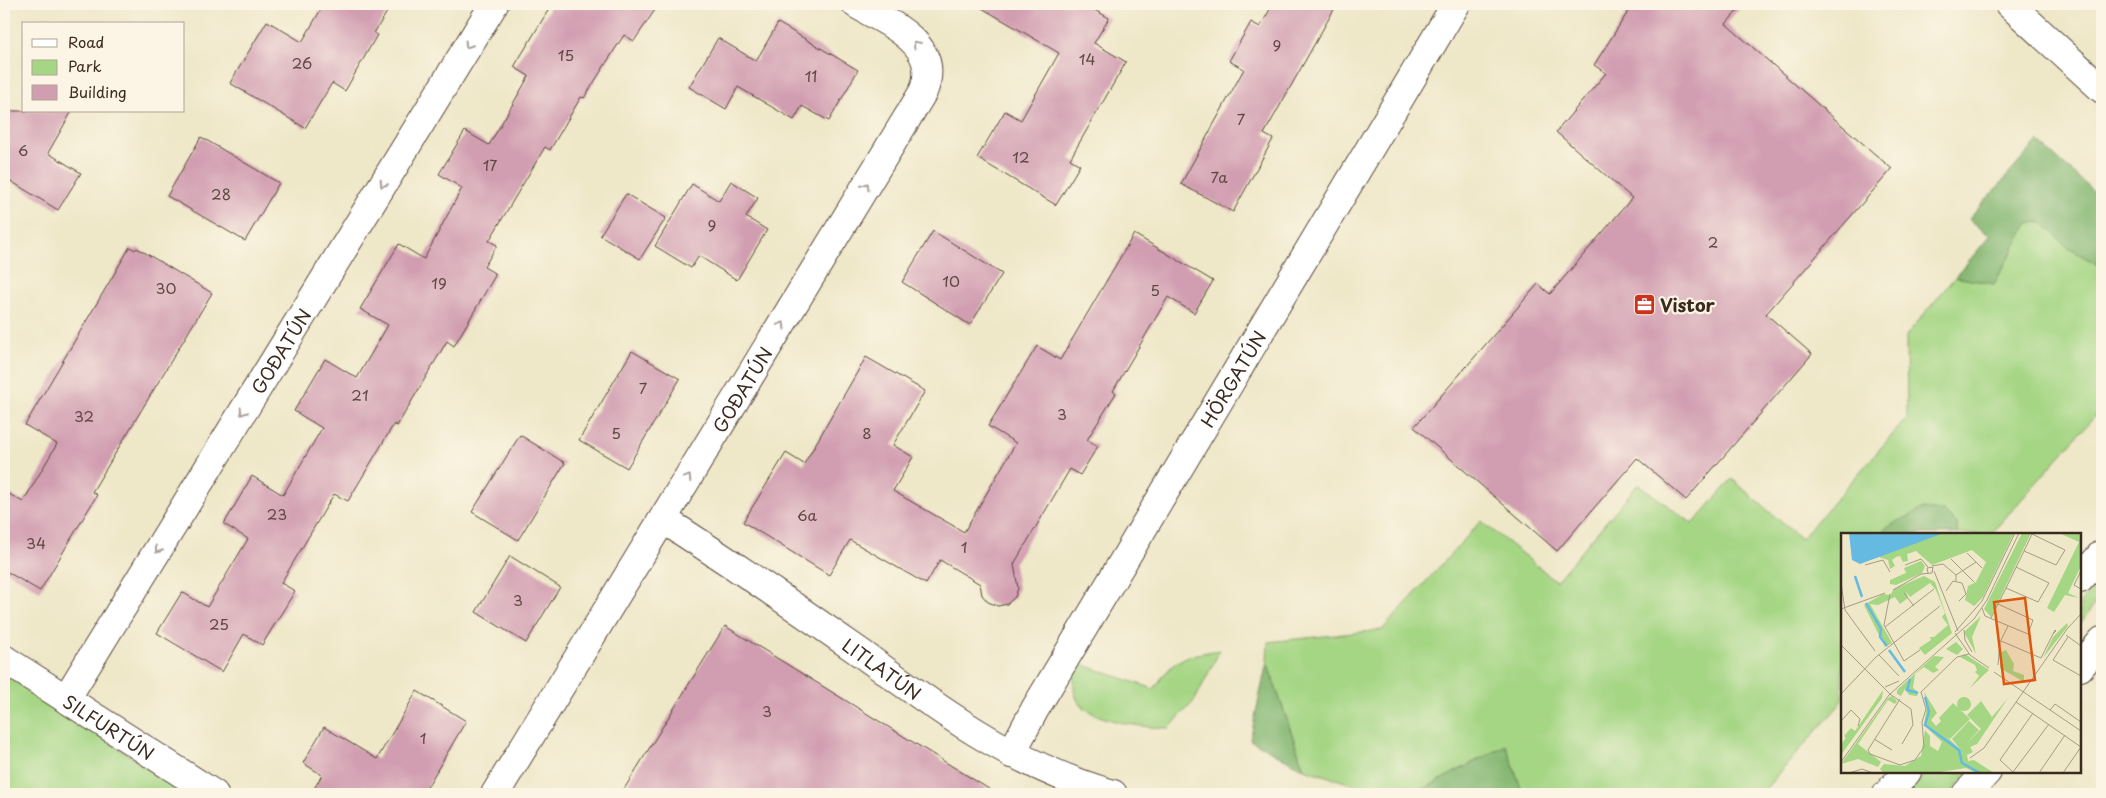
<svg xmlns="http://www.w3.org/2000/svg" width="2106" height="798" font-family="'Playpen Sans',sans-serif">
  <rect width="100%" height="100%" fill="#fcf5e5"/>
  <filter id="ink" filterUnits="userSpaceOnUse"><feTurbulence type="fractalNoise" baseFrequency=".02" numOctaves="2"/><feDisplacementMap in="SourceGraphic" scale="10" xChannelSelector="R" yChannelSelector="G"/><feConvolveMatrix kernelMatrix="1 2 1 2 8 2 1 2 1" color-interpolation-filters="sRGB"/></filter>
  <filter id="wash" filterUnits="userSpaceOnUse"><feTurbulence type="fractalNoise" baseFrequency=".0096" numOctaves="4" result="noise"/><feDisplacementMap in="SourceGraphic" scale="20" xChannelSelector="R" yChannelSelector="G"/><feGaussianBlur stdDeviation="1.12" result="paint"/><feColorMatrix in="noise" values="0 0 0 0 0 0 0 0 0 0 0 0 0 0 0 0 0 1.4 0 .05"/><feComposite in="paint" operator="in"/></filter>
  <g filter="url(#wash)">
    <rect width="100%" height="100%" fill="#eee7c8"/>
    <g fill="#a5d684" stroke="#708051">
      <path d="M2042,222L2068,248L2102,267V408L1991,534H1957V523L1887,527L1882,534H1842V702L1761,794H1523L1506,745L1414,794H1383L1304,769L1267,662L1268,642L1382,630L1481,521L1556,581L1638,484L1693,524L1732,479L1801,539L1907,418L1906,336L1955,277L1994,284L2028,223Z"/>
      <path d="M2102,578V594L2080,624V603Z"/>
      <path d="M1220,650L1195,700L1169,728C1146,728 1084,721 1076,697C1072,688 1075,672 1075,662L1154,689C1175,657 1183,656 1220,650Z"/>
      <path d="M4,673L188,794H4Z"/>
      <path d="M1927,772H1970L1949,794H1906Z"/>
    </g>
    <g fill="#84b772" stroke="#607048">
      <path d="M2038,141L2102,199V267L2068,248L2042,222L2028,223L1994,284L1955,277L1990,236L1969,219Z"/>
      <path d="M1923,509L1944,511L1957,524V534H1882L1887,527Z"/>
      <path d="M1267,662L1304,769L1250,740Z"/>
      <path d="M1506,745L1523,794H1414Z"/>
    </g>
    <g id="blocks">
      <g fill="#d19eb1">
        <path d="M324,4H392L374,33L377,35L345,91L332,83L305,128L230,83L267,21L302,42Z"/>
        <path d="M552,4H659L634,41L624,35L584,98L581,97L550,150L545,147L489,241L497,245L484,267L496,274L454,346L447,341L397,426L394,424L348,501L334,494L281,583L295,591L262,645L244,634L222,672L157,633L182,592L207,607L248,539L224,524L252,476L283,495L322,428L294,411L325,359L357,378L388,325L360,309L399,244L424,259L462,188L439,174L465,131L489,145L529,76L514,67Z"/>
        <path d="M975,4H1084L1109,18L1094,43L1126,62L1070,159L1080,165L1056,205L977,158L1005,111L1021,120L1059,53Z"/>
        <path d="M1273,4H1337L1264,134L1273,139L1233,212L1181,184L1244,69L1229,61L1251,22L1260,27Z"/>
        <path d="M1633,4H1743L1726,24L1892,169L1766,314L1812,354L1686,500L1637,458L1557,551L1414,427L1538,284L1550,294L1632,198L1556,132L1606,73L1594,65Z"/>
        <path d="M778,23L858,70L829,121L802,106L794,120L738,87L726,109L689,87L718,38L756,61Z"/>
        <path d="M4,111H72L48,153L81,173L58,210L4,177Z"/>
        <path d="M201,137L279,183L245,241L167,196Z"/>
        <path d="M731,181L758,198L746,217L767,230L737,280L699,256L691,268L655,246L692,184L719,201Z"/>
        <path d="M626,194L666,218L640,259L600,235Z"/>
        <path d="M933,231L1002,274L970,325L902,282Z"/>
        <path d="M1134,234L1213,281L1194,313L1168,297L1113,391L1116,393L1087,440L1098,446L1080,475L1070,469L1014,564L1018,588L1015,597L1007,604L998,606L988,602L982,595L980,584L940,560L926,584L850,540L829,575L743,522L786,453L804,464L866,357L925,391L893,445L913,457L893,491L964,532L1016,443L988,426L1037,346L1060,360Z"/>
        <path d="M130,247L135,250L137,248L212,293L92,492L97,495L40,591L4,570V491L23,502L57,444L25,425Z"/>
        <path d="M632,351L680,379L627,468L579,440Z"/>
        <path d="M520,435L565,463L518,540L472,512Z"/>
        <path d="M510,556L560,587L526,643L476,612Z"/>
        <path d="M725,626L997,794H621Z"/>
        <path d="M417,691L466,721L426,789L435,794H311L322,775L303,763L324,727L377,759Z"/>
      </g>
    </g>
  </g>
  <g filter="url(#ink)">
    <use href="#blocks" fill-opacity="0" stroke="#564638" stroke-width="1"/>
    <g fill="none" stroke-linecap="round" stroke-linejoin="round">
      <defs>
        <g id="minor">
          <path id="s1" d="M664,520C730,562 794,606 858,651C942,711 1012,765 1113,794"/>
          <path id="s2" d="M4,659L214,794"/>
          <path id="s3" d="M66,699L494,4"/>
          <path id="s4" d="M1011,754L1035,709L1456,4"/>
          <path id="s5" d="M495,794L923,92C943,44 889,24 856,4"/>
        </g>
        <path id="tertiary" d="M2009,4L2102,89"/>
        <g id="secondary">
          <path d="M2080,579L2102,554"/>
          <path d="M2080,667L2102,641"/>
          <path d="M1887,794L1907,772"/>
          <path d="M1966,794L1987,772"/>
        </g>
      </defs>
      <use href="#minor" stroke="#564638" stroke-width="30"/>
      <use href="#tertiary" stroke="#564638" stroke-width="30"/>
      <use href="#secondary" stroke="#564638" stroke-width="30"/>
      <use href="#minor" stroke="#fff" stroke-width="28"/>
      <use href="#tertiary" stroke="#fff" stroke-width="28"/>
      <use href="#secondary" stroke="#fff" stroke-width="28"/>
    </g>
    <defs><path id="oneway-chevron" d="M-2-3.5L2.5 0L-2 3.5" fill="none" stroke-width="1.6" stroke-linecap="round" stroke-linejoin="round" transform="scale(1.25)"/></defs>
    <g stroke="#a79f9a">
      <use href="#oneway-chevron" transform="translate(916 44) rotate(-131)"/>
      <use href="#oneway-chevron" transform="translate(468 45) rotate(122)"/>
      <use href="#oneway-chevron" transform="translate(383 184) rotate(122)"/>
      <use href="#oneway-chevron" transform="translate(866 186) rotate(-59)"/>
      <use href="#oneway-chevron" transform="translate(782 325) rotate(-59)"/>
      <use href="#oneway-chevron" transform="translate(243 412) rotate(122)"/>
      <use href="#oneway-chevron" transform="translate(688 478) rotate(-59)"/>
      <use href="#oneway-chevron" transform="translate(158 550) rotate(122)"/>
    </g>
  </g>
  <defs>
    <symbol id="office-square" viewBox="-11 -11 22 22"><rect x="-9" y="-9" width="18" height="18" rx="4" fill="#c8321e" stroke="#fcf5e5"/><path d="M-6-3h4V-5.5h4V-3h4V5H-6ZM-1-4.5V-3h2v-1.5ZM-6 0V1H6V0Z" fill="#fff"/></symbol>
  </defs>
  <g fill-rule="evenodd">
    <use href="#office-square" x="1632" y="292" width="25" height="25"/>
  </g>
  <g text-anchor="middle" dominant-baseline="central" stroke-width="4.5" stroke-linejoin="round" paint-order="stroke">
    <g font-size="15" fill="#604743">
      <text x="1277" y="44">9</text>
      <text x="566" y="54">15</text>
      <text x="1087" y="58">14</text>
      <text x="302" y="62">26</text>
      <text x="811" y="75">11</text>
      <text x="1241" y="118">7</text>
      <text x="23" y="149">6</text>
      <text x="1021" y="156">12</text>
      <text x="490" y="164">17</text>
      <text x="1219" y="176">7a</text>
      <text x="221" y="193">28</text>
      <text x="712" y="224">9</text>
      <text x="1713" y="241">2</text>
      <text x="951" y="280">10</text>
      <text x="439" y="282">19</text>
      <text x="166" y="287">30</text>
      <text x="1155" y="289">5</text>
      <text x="643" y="387">7</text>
      <text x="360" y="394">21</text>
      <text x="1062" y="413">3</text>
      <text x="84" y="415">32</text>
      <text x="616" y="432">5</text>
      <text x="867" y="432">8</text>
      <text x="277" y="513">23</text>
      <text x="807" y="514">6a</text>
      <text x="36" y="542">34</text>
      <text x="964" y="546">1</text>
      <text x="518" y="599">3</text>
      <text x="219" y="623">25</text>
      <text x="767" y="710">3</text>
      <text x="423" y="737">1</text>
    </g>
    <g font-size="18" font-weight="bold" fill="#3b2a1e" stroke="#fcf5e5" text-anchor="start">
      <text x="1660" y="304">Vistor</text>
    </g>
    <g font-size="18" fill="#3b2a1e" stroke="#fcf5e5">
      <text stroke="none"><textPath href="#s3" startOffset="409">GOÐATÚN</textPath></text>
      <text stroke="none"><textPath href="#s4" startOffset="436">HÖRGATÚN</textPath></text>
      <text stroke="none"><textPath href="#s5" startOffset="474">GOÐATÚN</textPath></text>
      <text stroke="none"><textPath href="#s1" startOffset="264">LITLATÚN</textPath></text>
      <text stroke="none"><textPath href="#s2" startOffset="125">SILFURTÚN</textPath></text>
    </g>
  </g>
  <g transform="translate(1841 533)">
    <rect width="240" height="240" fill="#eee7c8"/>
    <path d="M10,0H173L142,64L133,73L124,67L127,53L135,49L145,29L131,17L91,32L75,18L66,21L67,28L62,29L59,23L55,24L51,27L54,33L49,36L47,27L38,24L18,30ZM181,0H190L150,84L143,76ZM218,0H240V33L227,60L238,65L224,62L213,79L206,75L238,9ZM80,28L84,33L81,40L55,52L49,51V47L65,40L63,35ZM83,43L94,49L111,100L84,122L78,115L90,107L89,104H93L107,92L101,84L104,80L95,57L89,50L69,64L65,59L67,65L59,71L54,64L37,72L29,71L51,110L44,114L23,72L42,61L49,62L53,56ZM140,83L131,104L135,121L123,99ZM226,90L227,93L202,125L212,104ZM115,109L122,116L116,122L105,116ZM165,117L173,131L172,138L183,142V149L159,135L160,119ZM124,121L148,137L129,155L138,143L134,139L131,142L136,137L134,132L119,124ZM93,123L103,124L94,134L98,137L92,140L83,134L74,141L72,155L77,159L76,163L68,162L64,156L60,163L56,161V157ZM42,157L41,165L0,222V211L5,205L3,203L10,195L14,198ZM83,159L96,180L90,187L95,193L100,188L98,185L112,170L129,186L109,206L106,204L120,217L111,206L128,188L138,197L125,211L140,196L126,182L140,168L151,184L167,165L136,211L129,214L132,219L126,222L127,228L133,227L153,240H135L125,235L92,240H42L39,236L43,231L64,233L80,223L84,197L89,203V213L97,218L101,209L83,192L86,173ZM51,163L56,168L54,171L47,167L17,211L40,229L37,234L17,226L0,231L47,165ZM116 171a7 7 0 1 1 14 0a7 7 0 1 1-14 0Z" fill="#a5d684"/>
    <path d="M8,0H103L19,31L11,27Z" fill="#64bae1"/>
    <path fill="none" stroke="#64bae1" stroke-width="2.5" d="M14,43L21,64M25,70L40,96L39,104L46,113M48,117L64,139M69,146L66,157L77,160M84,164L88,179L84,192L118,217L121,230L139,240"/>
    <path fill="none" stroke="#a69b84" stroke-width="1" d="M126,20L141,35M110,26L133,49M24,32L42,27L49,39M64,32L80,26L87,34M91,33L102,31L115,42V48M93,38L117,98M240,38L233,52L240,56M115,42L135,29M0,50L4,77L34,118M165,55L197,69L208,50L175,34M52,57L80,41L91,40L92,34L86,35L87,40M105,58L112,48L121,50L125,61L118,68M63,60L73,73M49,61L43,92L63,128L79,117M141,75L144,83L187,101L192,87L157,71M0,76L44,60M150,85L165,55L183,18L191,1L224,17L215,32L183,18M44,94L93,56M123,97L124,107L131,119M114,99L141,68L174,0M114,100L129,122L148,135M225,102L240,113M227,104L212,127L240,143M160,108L200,125L214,97L215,98L212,101M0,112L49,161L70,176L72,192L61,211M38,122L58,143M157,132L159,109L167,93M153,139L240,198M44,154L58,148M0,161L35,124L99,73M59,166L27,217L29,221L59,232L74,227L83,214L81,189L85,176L80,159L116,124L128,121M175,169L240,214M209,177L214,171L240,189M192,180L159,227L172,239L208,191M0,188L10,177L19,186L17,193M33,206L51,217M129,225L143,215L226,96L240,81M0,229L48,162L133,86L146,67L178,0M8,240L21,236L32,240M198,240L224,202M222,240L240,214"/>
    <path fill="#df570d" fill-opacity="0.15" stroke="#df570d" stroke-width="2.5" d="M184,65L194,147L163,151L153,69Z"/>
    <rect width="240" height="240" fill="none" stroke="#3b2a1e" stroke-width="2.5"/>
  </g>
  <rect width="2106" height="798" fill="none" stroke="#fcf5e5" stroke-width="20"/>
  <rect x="22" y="22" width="162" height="90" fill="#fcf5e5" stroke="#afa495"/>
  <rect x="32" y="39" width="25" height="8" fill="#ffffff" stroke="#afa495"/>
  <text x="68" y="48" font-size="15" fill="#3b2a1e">Road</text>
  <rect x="32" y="60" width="25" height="15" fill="#a5d684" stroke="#afa495"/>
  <text x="68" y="72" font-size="15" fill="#3b2a1e">Park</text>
  <rect x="32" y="85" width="25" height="15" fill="#d19eb1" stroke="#afa495"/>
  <text x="68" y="98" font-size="15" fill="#3b2a1e">Building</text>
</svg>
